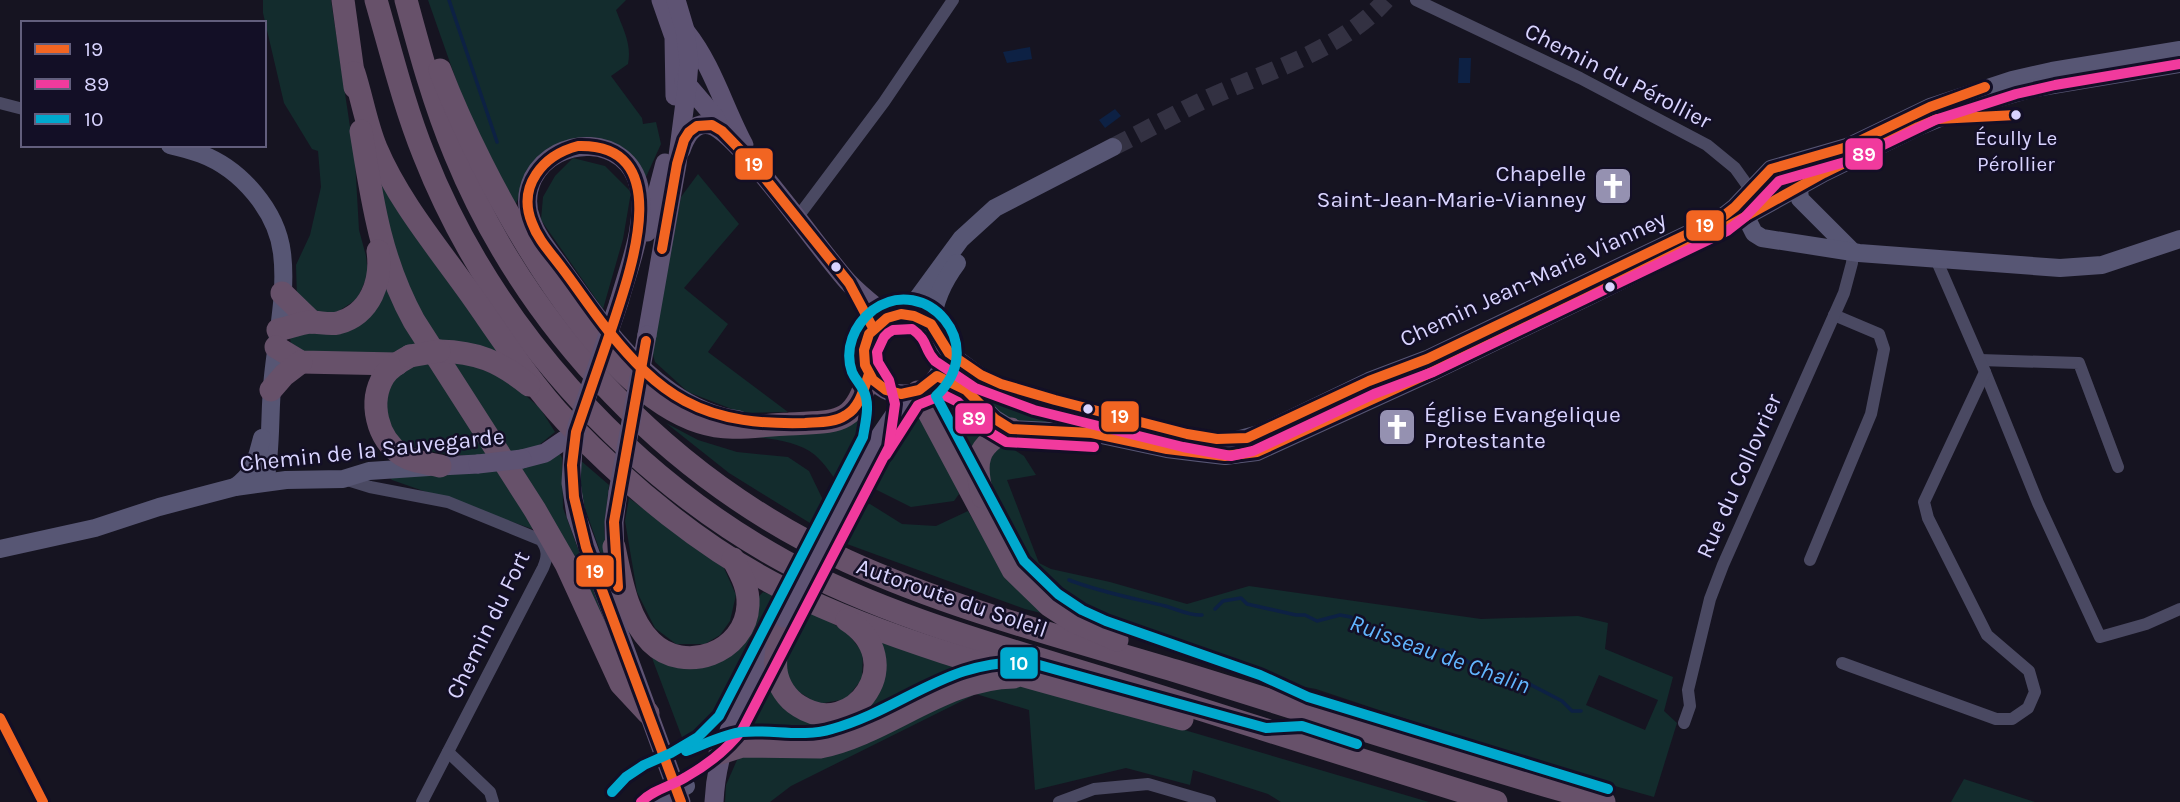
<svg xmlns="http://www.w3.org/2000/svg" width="2180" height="802" font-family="Karla,sans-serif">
  <rect width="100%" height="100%" fill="#161421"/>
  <g fill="#132c2d" fill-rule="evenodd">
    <path d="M263,0H331L355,160L359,230L366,256L368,275L357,299L328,318L308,312L297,299L296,265L310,235L321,187L318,151L312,149L284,103L263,13Z"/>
    <path d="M428,0H626L616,10C623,29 632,44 628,64L611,76L642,118L643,124L656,122L661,144L646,177L616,148L582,137L558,144L532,168L514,208L474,131Z"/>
    <path d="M573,158L605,166L631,192L623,239L603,309L541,220L543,197L555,176Z"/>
    <path d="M698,174L739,224L684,288L728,324L708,352L788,412L742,413L688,392L655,362L652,351L681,197Z"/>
    <path d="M377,175L503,353L434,340L382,229Z"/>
    <path d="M384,279L417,344L397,353L374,357L292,350L290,338L302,331L330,332Z"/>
    <path d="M446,356L507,379L540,408L555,432L533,450L506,455Z"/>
    <path d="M428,358L488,454C451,458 426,452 392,439L381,415L389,382L406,366Z"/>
    <path d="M963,371L1052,413L1057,424C1040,423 1018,424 1003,414C988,404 976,389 960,379Z"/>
    <path d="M940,384C967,393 974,408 990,431L969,473L929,396Z"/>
    <path d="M865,409L870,416L871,422L848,469C841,472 840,478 840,486C832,475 825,464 815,455C791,436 752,438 723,434Z"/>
    <path d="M920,415L956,483L959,494L954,501L911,507L871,487L902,422Z"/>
    <path d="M666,423L698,440L737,452L788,457L809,471L823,500L818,528L729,473Z"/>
    <path d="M1005,444L1024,456L1036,475L1007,480L1039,563L1051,569L1110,582L1187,604L1249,586L1481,619L1578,616L1608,623L1605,649L1673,677L1664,711L1677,723L1654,797L1565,772L1316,689L1288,684L1174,642L1078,612L1050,594L1022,570L1003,538L983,484L989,450ZM1599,675L1658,700L1645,730L1586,705Z"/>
    <path d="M559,452L562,458L563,508L622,668L512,468C530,466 545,464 559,452Z"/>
    <path d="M580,460L609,485L604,528L608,574L580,494Z"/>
    <path d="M503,469L541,532L392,480L388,476Z"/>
    <path d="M629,498L724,568L736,595L730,621L720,635L705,644H676L655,628L637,592L625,521Z"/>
    <path d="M870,504L902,524L936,526L968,511L990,549L1053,616L1025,609L836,540L856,505Z"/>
    <path d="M763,592L781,598L720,723L707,738L686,748L649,650L694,666Z"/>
    <path d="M803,607L846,631L863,653L862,679L846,699L818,704L796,690L783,677L789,633Z"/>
    <path d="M875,634L974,672L827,740L743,741L742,732L769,673L787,707L868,702Z"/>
    <path d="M1014,685L1062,694L1429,802H1281L1268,794L1193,770L1190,785L1126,768L1035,790L1029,710L976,694L791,786L770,802H725L726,785L737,760L749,752H787L948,696Z"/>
    <path d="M1964,779L2035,802H1951Z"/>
  </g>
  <g fill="#0d2144">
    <path d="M1030,47L1032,59L1007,63L1003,52Z"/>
    <path d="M1459,58H1471L1470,83H1458Z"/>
    <path d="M1115,109L1121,116L1105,128L1099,120Z"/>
  </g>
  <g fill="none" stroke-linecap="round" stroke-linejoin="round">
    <g stroke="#0d2144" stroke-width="3.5">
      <path d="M449,0L497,142"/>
      <path d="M1069,580C1100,592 1132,598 1165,606C1177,609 1189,616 1202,615"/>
      <path d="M1215,609L1223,601L1241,598L1247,604L1296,615H1305L1317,621L1340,615L1351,617L1362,625L1376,629L1383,636L1402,644L1435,651L1443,650L1450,657L1463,658L1472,665L1487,672L1514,676L1562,701L1572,711H1581"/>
    </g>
    <path stroke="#333142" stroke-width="18" stroke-dasharray="18 9" stroke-linecap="butt" d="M1113,147C1143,132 1173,115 1204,100C1266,71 1339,52 1386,0"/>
    <g stroke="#4a4962" stroke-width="12">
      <path d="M1416,0L1580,78L1707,145L1735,168L1750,189"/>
      <path d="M0,103L23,109"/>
      <path d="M797,218L884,102L953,0"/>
      <path d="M1980,360L2079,363L2118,467"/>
      <path d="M1985,372L2038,503L2100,637L2146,624L2180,609"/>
      <path d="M344,479L370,487L448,502L541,540C548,549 548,557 543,568L422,802"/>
      <path d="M1810,560L1871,414L1884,349L1879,334L1834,315"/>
      <path d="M1842,663L1996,719H2012L2028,708L2035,692L2029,671L1987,635L1928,518L1924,502L1985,372L1936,259"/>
      <path d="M0,718L43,802"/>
      <path d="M1684,723L1690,706L1688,690L1710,599L1723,565L1844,293L1852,263L1853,252"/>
      <path d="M448,752L490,792L493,802"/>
      <path d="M1059,802L1094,789L1148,784L1210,802"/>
    </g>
    <g stroke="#575674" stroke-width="18">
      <path d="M170,145C181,148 191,150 201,154C241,169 277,211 282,253C287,293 277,336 273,376C269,411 272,448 265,482"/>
      <path d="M1798,180L1800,199L1853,252"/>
      <path d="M1750,207L1746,217L1754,233L1762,238L1859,253L2060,268L2102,265L2180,239"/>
      <path d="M906,314L961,239L995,208L1113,147"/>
      <path d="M931,325C935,301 942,283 957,263"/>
      <path d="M943,349L1003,393L1024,401L1199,443L1218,445L1259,434L1369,381L1427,359L1721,218L1735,207L1771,169L1847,147L1930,107L2012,80L2052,71L2180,50"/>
      <path d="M937,376L966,390L995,419L1011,429L1092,433L1167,449L1199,453L1225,456L1257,452L1432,372L1588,297L1703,240L1824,173L1918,127L1967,107L2030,89L2180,64"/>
      <path d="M235,487C255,473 256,460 262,438"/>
      <path d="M0,549L95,528L159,507L235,487L286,480L343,479L369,471L429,467"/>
      <path d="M653,802L686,786"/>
    </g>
    <g stroke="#5e5373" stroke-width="19">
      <path d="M661,0L674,37L675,96"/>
      <path d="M686,32C713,66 724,108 744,145"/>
      <path d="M684,81L714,116L722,131"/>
      <path d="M681,150C685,138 694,121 710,125C738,132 822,254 848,282C860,295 875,306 888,317"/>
      <path d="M647,232L665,163"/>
      <path d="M619,302C629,266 647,224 639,187C628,135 556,134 533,178C527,191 526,206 531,219C537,238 551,253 562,269C593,312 626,361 671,392C691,406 715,417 739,420"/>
      <circle cx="904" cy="354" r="40"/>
      <path d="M647,335L677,164L687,87L689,62L685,30L676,0"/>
      <path d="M573,448L571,483L576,515L681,802"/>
      <path d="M522,459L545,453L564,440"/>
      <path d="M440,466L478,464"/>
      <path d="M835,519L876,442L909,394"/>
      <path d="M615,562L614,522L618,492"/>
      <path d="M714,802C717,737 747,691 776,634"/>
    </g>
    <g stroke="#67516a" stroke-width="23">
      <path d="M343,0L355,87"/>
      <path d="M376,0C391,52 404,105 424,155C490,323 626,474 784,561C884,615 994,645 1102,678C1233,720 1365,761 1496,802"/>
      <path d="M406,0C420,52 434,104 455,154C528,332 673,481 847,561C952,609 1066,638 1176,671C1319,715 1460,762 1604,802"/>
      <path d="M440,70C479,172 590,387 700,422C731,432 758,425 789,424C837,421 854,427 869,374"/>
      <path d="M354,73C362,98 366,124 376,148C400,205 444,255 479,306C506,345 534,387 566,421C628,486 705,550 786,590C910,651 1049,682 1182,719"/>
      <path d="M361,131C372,200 380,259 414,321L535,510L566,564L621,684L648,713"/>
      <path d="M282,293L312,322"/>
      <path d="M278,330C288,328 300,323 310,322C320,322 329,325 338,323C371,314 382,281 378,251"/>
      <path d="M276,347L301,362L397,364"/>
      <path d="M439,351C477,352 499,361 529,385"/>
      <path d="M410,356C401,361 390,367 384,376C368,402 377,439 402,455C413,462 427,463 440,466"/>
      <path d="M271,390L284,375L301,362"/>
      <path d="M918,392L1013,570L1049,605L1075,622L1117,640"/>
      <path d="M983,497C973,462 976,444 1011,429"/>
      <path d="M614,547C621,579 627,618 651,642C684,675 746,653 748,605C749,588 741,574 733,559"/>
      <path d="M784,618C780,635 774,654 776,671C778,685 787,699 799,706C853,741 911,661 847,620"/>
      <path d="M720,753L742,746L820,747C888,733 943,678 1014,677"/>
    </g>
    <g stroke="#5e5373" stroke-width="19">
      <path d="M573,448L577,426L619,302"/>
      <path d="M478,464L522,459"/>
      <path d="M618,492L647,335"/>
      <path d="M784,618L835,519"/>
    </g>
    <path stroke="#67516a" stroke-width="23" d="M410,356L439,351"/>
    <defs>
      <g id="bus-1">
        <path d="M1985,87L1930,107L1847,147L1771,169L1735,207L1721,218L1427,359L1369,381L1247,438L1217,439L1187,434L1055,400L1001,384L981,375L949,353L931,324L914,316L901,314L887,318L869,334L864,350L865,365L873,380L886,390L901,394L919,390L937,376L966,390L995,419L1011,429L1092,433L1167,449L1225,456L1257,452L1432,372L1588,297L1703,240L1824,173L1918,127L1937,119L2016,115"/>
        <path d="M578,146C680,143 628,278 610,333C593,312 578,289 562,268C551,253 538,240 532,223C517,186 543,155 578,146Z"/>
        <path d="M662,249L677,164L684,140L689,132L697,126L712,125L722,131L752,162L849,283L873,328"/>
        <path d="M610,333C631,359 655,385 685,401C722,421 763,424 805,423C818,422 834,423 846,415C860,407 864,388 869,374"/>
        <path d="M610,333L576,432L572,465L574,497L586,547L681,802"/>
        <path d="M618,587L614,522L646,341"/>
        <path d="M0,718L43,802"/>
      </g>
      <g id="bus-2">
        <path d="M886,455L918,405L935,398L940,393L958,402L986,430L1006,442L1094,447"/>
        <path d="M641,802C654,789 670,787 686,777C707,765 727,750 742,730L889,447L895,404L889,380L878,362L877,352L884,337L888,333L893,330L912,329C929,341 923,348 935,361L975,388L1034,410L1183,447L1231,456L1253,451L1374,394L1433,372L1727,231L1745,217L1779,181L1852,160L1935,120L2016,94L2055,85L2180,64"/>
      </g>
      <g id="bus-3">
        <path d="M686,751C703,745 724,734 742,732C772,729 803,738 832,729C904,709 951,656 1032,663L1266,728L1302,726L1357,744"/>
        <path d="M612,792L626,777L644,765L671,753L698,737L719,716L863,437C865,424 871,403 863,390C860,383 855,379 852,372C844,349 854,325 873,310C925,272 991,345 936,396L1024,561L1058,594L1082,610L1106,621L1260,675L1308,697L1608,789"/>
      </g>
    </defs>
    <use href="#bus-1" stroke="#130f26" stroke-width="16"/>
    <use href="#bus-2" stroke="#130f26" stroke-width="16"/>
    <use href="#bus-3" stroke="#130f26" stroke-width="16"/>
    <use href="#bus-1" stroke="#f26522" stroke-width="10"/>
    <use href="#bus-2" stroke="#f13a9d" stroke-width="10"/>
    <use href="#bus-3" stroke="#00a9ce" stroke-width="10"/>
  </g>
  <defs>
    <symbol id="church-square" viewBox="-11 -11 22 22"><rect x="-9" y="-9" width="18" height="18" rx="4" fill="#9591b1" stroke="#130f26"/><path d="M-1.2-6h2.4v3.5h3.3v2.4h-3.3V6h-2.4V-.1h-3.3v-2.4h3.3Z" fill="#fff"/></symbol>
  </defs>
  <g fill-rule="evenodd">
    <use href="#church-square" x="1591" y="164" width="44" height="44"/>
    <use href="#church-square" x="1375" y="405" width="44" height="44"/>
  </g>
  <g fill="#d9d4ff" stroke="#130f26" stroke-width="2.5">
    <circle cx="2016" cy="115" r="6"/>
    <circle cx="836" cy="267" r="6"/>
    <circle cx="1610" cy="287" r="6"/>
    <circle cx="1088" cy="409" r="6"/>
  </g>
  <g text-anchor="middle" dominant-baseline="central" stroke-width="5" stroke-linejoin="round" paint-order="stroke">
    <g font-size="21" fill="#d9d4ff" stroke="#130f26">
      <text x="2016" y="138">Écully Le<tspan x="2016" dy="26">Pérollier</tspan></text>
    </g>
    <g font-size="23" fill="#d9d4ff" stroke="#130f26">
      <text transform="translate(1618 76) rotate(27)">Chemin du Pérollier</text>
      <text transform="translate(1533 279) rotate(-25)">Chemin Jean-Marie Vianney</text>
      <text transform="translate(372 450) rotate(-6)">Chemin de la Sauvegarde</text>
      <text transform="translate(1739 476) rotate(-66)">Rue du Collovrier</text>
      <text transform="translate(952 598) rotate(19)">Autoroute du Soleil</text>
      <text transform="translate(488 625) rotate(-64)">Chemin du Fort</text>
    </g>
    <g font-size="23" fill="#d9d4ff" stroke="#130f26" text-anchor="end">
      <text x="1586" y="173">Chapelle<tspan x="1586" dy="26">Saint-Jean-Marie-Vianney</tspan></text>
      <text x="1424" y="414" text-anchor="start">Église Evangelique<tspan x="1424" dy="26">Protestante</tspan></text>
    </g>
    <g font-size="24" font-style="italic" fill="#62b6ff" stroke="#130f26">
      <text transform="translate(1440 654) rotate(20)">Ruisseau de Chalin</text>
    </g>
  </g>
  <g stroke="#130f26" stroke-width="2.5">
    <rect x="1844" y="137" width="40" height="34" rx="7" fill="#f13a9d"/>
    <rect x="734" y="147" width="40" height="34" rx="7" fill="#f26522"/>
    <rect x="1685" y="209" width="40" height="33" rx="7" fill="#f26522"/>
    <rect x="1100" y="400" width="40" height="33" rx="7" fill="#f26522"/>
    <rect x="954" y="402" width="40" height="33" rx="7" fill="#f13a9d"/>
    <rect x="575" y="554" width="40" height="34" rx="7" fill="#f26522"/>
    <rect x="999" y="646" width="40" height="34" rx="7" fill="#00a9ce"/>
  </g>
  <g font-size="19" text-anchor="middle" font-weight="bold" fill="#fff">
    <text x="1864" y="161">89</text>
    <text x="754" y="171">19</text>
    <text x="1705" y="232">19</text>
    <text x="1120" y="423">19</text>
    <text x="974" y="425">89</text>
    <text x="595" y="578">19</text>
    <text x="1019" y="670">10</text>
  </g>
  <rect x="21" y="21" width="245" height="126" fill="#130f26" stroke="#625e7d" stroke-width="2"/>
  <rect x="35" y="44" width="35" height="10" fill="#f26522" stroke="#625e7d" stroke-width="2"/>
  <text x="84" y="56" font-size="21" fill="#d9d4ff">19</text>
  <rect x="35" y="79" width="35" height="10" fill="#f13a9d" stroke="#625e7d" stroke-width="2"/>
  <text x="84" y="91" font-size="21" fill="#d9d4ff">89</text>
  <rect x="35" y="114" width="35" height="10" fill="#00a9ce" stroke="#625e7d" stroke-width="2"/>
  <text x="84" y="126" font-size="21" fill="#d9d4ff">10</text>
</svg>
